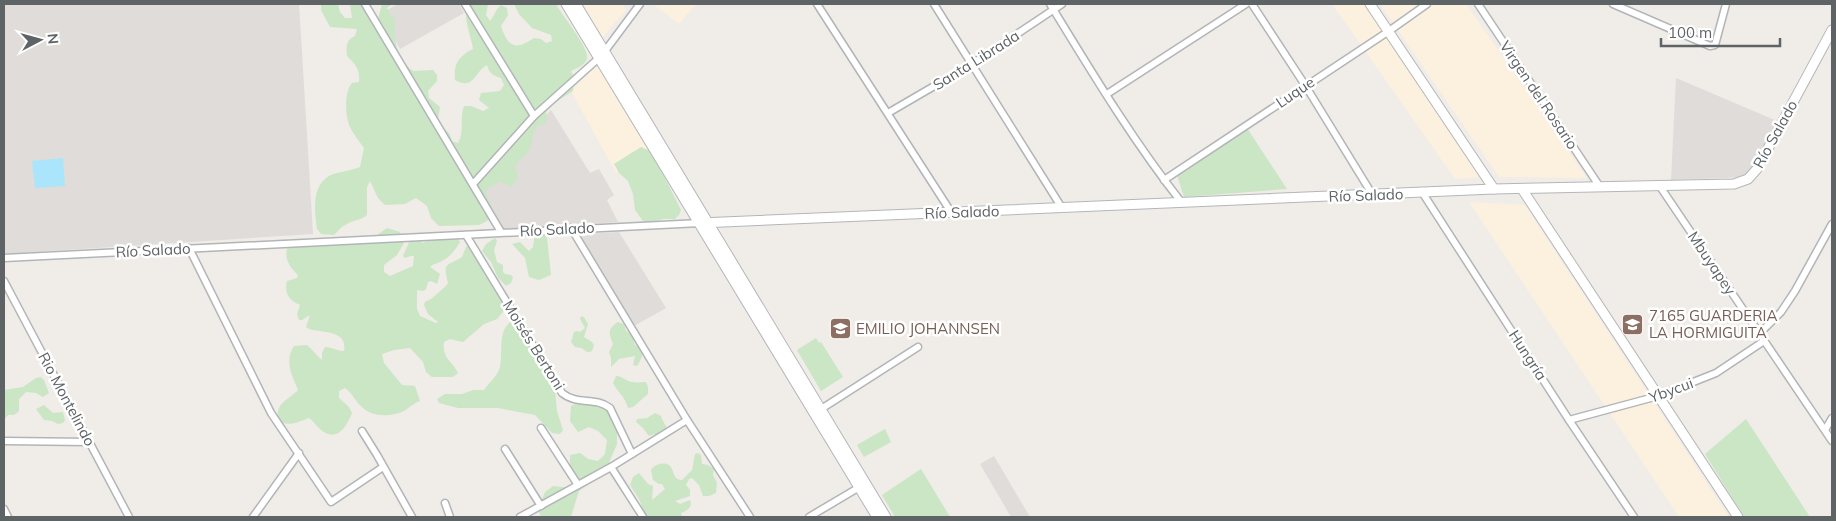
<svg xmlns="http://www.w3.org/2000/svg" width="1836" height="521" font-family="Mulish,sans-serif">
  <rect width="100%" height="100%" fill="#f0ece7"/>
  <g fill="#fcf1df">
    <path d="M581,4H622L626,10L602,38Z"/>
    <path d="M653,4H696L679,24Z"/>
    <path d="M1332,4H1365L1486,177L1455,179Z"/>
    <path d="M1380,4H1466L1587,178L1499,177Z"/>
    <path d="M598,64L650,153L616,173L571,91Z"/>
    <path d="M1469,202L1525,205L1729,517H1679Z"/>
  </g>
  <g fill="#dfdcd9">
    <path d="M4,4H299L313,234L4,254Z"/>
    <path d="M398,4H459L464,13L400,49L380,14Z"/>
    <path d="M1676,78L1777,121L1747,177L1671,180Z"/>
    <path d="M551,110L590,173L599,169L614,195L607,200L618,222L505,230L502,228L479,189L480,182Z"/>
    <path d="M619,232L666,308L634,326L581,241V238L587,234Z"/>
    <path d="M994,456L1030,517H1011L980,464Z"/>
  </g>
  <g fill="#cae6c5">
    <path d="M321,4H338L340,12L345,18H352L350,4H365L369,12L378,19L382,4H392L387,8L390,14L395,19C393,39 396,59 413,71L433,70L437,75V81L428,91L429,98L440,107L438,121L440,127C448,130 450,133 452,141L458,143C465,131 459,119 464,106H471L483,111L489,108L479,100L481,93L500,91L504,85L501,78C493,76 489,73 487,65C475,71 474,91 455,80C453,64 459,56 473,49C471,34 463,20 467,4H488L486,15L490,21C495,15 495,10 501,5L507,8L508,15L501,26C508,47 515,51 534,38L541,39L546,43L552,41L551,35L532,28L519,14L514,4H556C562,16 590,48 587,59C585,65 577,68 571,71L574,77L573,91L556,102L546,112L547,118L545,124L538,125C529,136 534,144 528,152C523,158 518,159 515,168C519,176 518,180 511,187L500,181L495,185L488,187L486,193L491,206V219L479,225L439,226L431,218L427,206L416,198L405,204L385,205L378,198L370,181L367,187V215C361,220 354,220 347,224C342,226 338,231 334,235L321,234L317,229C314,209 311,179 337,173C345,171 352,170 360,167L364,148C359,141 353,134 350,127C345,116 344,92 352,83L359,82C360,69 356,65 347,56C346,47 346,40 355,36L357,29L330,27L321,10Z"/>
    <path d="M1245,125L1287,189L1184,197L1176,172Z"/>
    <path d="M641,147L650,151L658,164L681,210L679,215L675,219H663L650,223L643,221L635,210L633,194L628,181L619,173L614,164Z"/>
    <path d="M387,228L400,232L404,243L397,255L384,265V272L390,276L413,266L414,256H411L405,258L403,256L411,238L417,239L423,243L433,236L456,237L460,242C456,249 450,257 442,261C437,264 434,263 430,267L440,274L437,284L431,281L428,282L426,289L423,291L417,290V309L420,316L436,323L438,322L428,314L424,305L425,302L431,299L446,286L448,283C442,261 448,266 462,257L466,247L469,245L507,307L497,319L484,324L463,342L450,339L444,342C442,359 452,360 458,373L453,377H432L426,372L423,362L410,348L394,350L382,354L384,363L402,385L415,386L420,401C414,403 410,407 404,411C393,417 372,417 363,408C355,402 353,393 345,388L339,391V398L349,407L352,413C347,425 339,441 324,432C318,429 315,422 309,418C298,422 289,427 278,421C275,402 288,401 298,390C292,375 284,362 294,346L307,345C313,350 316,355 322,360V353L325,347C332,347 337,351 344,351C348,330 323,333 309,329L306,327L310,315L302,320H299L297,314L300,305C289,300 284,293 287,281L297,278L298,275C290,267 283,258 288,247L295,245L373,238Z"/>
    <path d="M542,230L547,238L551,275L539,280L529,277L525,258L512,244L520,242L529,251L533,247L535,234Z"/>
    <path d="M495,238L497,241L494,250L497,262L503,265V272L505,274L511,275L513,277L511,283L506,286L498,278L491,262L482,251L486,244Z"/>
    <path d="M581,316L584,317L588,324L584,337L592,342L594,345L592,351C586,354 586,350 581,348L575,347L571,342L574,332L577,331L580,332L585,328L580,319Z"/>
    <path d="M518,317L525,322L531,341L554,380L557,411L563,430L560,434L552,433L535,415L498,408H458L439,403L437,399L445,394H462L473,390H484C489,383 498,375 500,367C504,347 495,328 518,317Z"/>
    <path d="M618,322L624,324L626,331L632,335L635,345L641,348L643,351L642,357L637,366L633,365L635,356L619,359L611,367V358L609,352L613,344C609,333 607,329 618,322Z"/>
    <path d="M816,338L819,343L821,342L843,377L821,391L797,350Z"/>
    <path d="M616,376C623,376 625,381 632,382C637,383 641,382 646,382L648,387V394L633,407L628,408C625,396 618,393 613,383Z"/>
    <path d="M41,377L44,380L49,393L43,397L36,393L26,392L19,399V411L14,415H8L4,420V390L23,387L36,378Z"/>
    <path d="M600,401L611,411L617,428V444L604,474L579,491L571,517H541L538,509L545,492L553,486L570,488L575,485L570,473V455L580,453L588,459L598,461L605,454L607,440L598,431L589,427L578,432L570,421L571,406L579,402Z"/>
    <path d="M44,405L53,413L63,412L65,420L63,423L58,424L52,421L44,420L36,409Z"/>
    <path d="M655,413L661,416C662,423 674,432 664,438C662,440 659,441 657,443L654,441L655,434L649,436L643,428L636,422L637,419L647,418Z"/>
    <path d="M1746,419L1810,517H1744L1705,454Z"/>
    <path d="M885,429L891,442L864,457L857,445Z"/>
    <path d="M698,453L701,455L702,464L708,465L714,469L713,475L717,483L716,493L709,496H703L699,485L692,478L689,479L686,485L690,490V496L675,501L680,504L690,500C693,507 687,511 681,513L682,517H646L639,499L630,485L633,477L639,473L648,484L653,486L652,500L665,489L662,484H659L653,480L651,470C655,464 663,462 669,465C675,470 672,480 682,480L692,470L695,454Z"/>
    <path d="M921,469L950,517H895L882,495Z"/>
  </g>
  <path fill="#abe5fb" d="M63,158L65,186L35,188L32,161Z"/>
  <g fill="none" stroke-linecap="round" stroke-linejoin="round">
    <defs>
      <g id="street">
        <path d="M365,4L501,232"/>
        <path d="M465,4L534,116"/>
        <path d="M817,4L951,212"/>
        <path d="M934,4L1062,208"/>
        <path d="M1050,4C1091,71 1133,141 1182,203"/>
        <path d="M1252,4L1305,85L1372,194"/>
        <path d="M1478,4L1600,187"/>
        <path d="M1613,4L1710,46L1715,45L1726,4"/>
        <path d="M605,51L640,4"/>
        <path d="M1107,94L1246,4"/>
        <path d="M888,113L972,64L1062,4"/>
        <path d="M1164,180L1389,31L1427,4"/>
        <path d="M473,184L534,116L600,57"/>
        <path d="M1659,185L1832,441"/>
        <path d="M1422,192L1569,420L1634,517"/>
        <path d="M571,228L687,420L750,517"/>
        <path d="M466,235L562,393C578,406 594,396 610,408L632,454"/>
        <path d="M189,248L271,413L331,502L383,467"/>
        <path d="M4,258L700,223"/>
        <path d="M4,281L129,517"/>
        <path d="M1759,334L1781,312L1795,291L1832,224"/>
        <path d="M818,411L918,347"/>
        <path d="M1569,420L1658,396L1716,373L1764,341"/>
        <path d="M541,428L578,485"/>
        <path d="M1825,430L1832,418"/>
        <path d="M362,431L377,455L412,517"/>
        <path d="M4,441L89,442"/>
        <path d="M505,449L541,506"/>
        <path d="M611,467L643,517"/>
        <path d="M445,503L450,517"/>
        <path d="M4,509L8,517"/>
        <path d="M253,517L299,453"/>
        <path d="M520,517L611,467L687,420"/>
        <path d="M809,517L863,485"/>
      </g>
      <g id="secondary">
        <path d="M566,4L877,517"/>
        <path d="M576,4L886,517"/>
        <path d="M1370,4L1494,189"/>
        <path d="M1522,189L1738,517"/>
        <path d="M700,223L1494,189L1734,184L1748,179L1757,169L1832,30"/>
      </g>
    </defs>
    <use href="#street" stroke="#b2b5b8" stroke-width="9"/>
    <use href="#secondary" stroke="#b3b7ba" stroke-width="11"/>
    <use href="#street" stroke="#fff" stroke-width="6"/>
    <use href="#secondary" stroke="#fff" stroke-width="9"/>
  </g>
  <defs>
    <symbol id="school-square" viewBox="-11 -11 22 22"><rect x="-9" y="-9" width="18" height="18" rx="4" fill="#8d6e63" stroke="#fff"/><path d="M0-5L7-2L0 1L-7-2ZM-4 1L0 2.5L4 1V4Q0 6-4 4Z" fill="#fff"/></symbol>
  </defs>
  <g fill-rule="evenodd">
    <use href="#school-square" x="1620" y="312" width="25" height="25"/>
    <use href="#school-square" x="828" y="316" width="25" height="25"/>
  </g>
  <g text-anchor="middle" dominant-baseline="central" stroke-width="5" stroke-linejoin="round" paint-order="stroke">
    <g font-size="15" fill="#5e6366" stroke="#fff">
      <text transform="translate(976 60) rotate(-32)">Santa Librada</text>
      <text transform="translate(1295 92) rotate(-34)">Luque</text>
      <text transform="translate(1539 95) rotate(56)">Virgen del Rosario</text>
      <text transform="translate(1775 134) rotate(-61)">Río Salado</text>
      <text transform="translate(1366 195) rotate(-2)">Río Salado</text>
      <text transform="translate(962 212) rotate(-2)">Río Salado</text>
      <text transform="translate(557 229) rotate(-3)">Río Salado</text>
      <text transform="translate(153 250) rotate(-3)">Río Salado</text>
      <text transform="translate(1712 263) rotate(56)">Mbuyapey</text>
      <text transform="translate(534 345) rotate(58)">Moisés Bertoni</text>
      <text transform="translate(1528 355) rotate(57)">Hungría</text>
      <text transform="translate(1671 390) rotate(-20)">Ybycui</text>
      <text transform="translate(67 399) rotate(62)">Rio Montelindo</text>
    </g>
    <g font-size="15" fill="#785e54" stroke="#fff" text-anchor="start">
      <text x="1649" y="315">7165 GUARDERIA<tspan x="1649" dy="17">LA HORMIGUITA</tspan></text>
      <text x="856" y="328">EMILIO JOHANNSEN</text>
    </g>
  </g>
  <rect width="1836" height="521" fill="none" stroke="#5e6366" stroke-width="10"/>
  <g transform="translate(40 40) rotate(84)" stroke="#ffffff" stroke-width="4" paint-order="stroke">
  <path d="M0-4L9 19L0 12L-9 19Z" fill="#5e6366"/>
  <text y="-8" font-size="14" font-weight="bold" text-anchor="middle" fill="#5e6366">N</text>
  </g>
  <path d="M1661 38v8h119v-8" fill="none" stroke="#5e6366" stroke-width="2.5"/>
  <text x="1668" y="38" font-size="15" fill="#5e6366" stroke="#ffffff" stroke-width="4" paint-order="stroke">100 m</text>
</svg>
